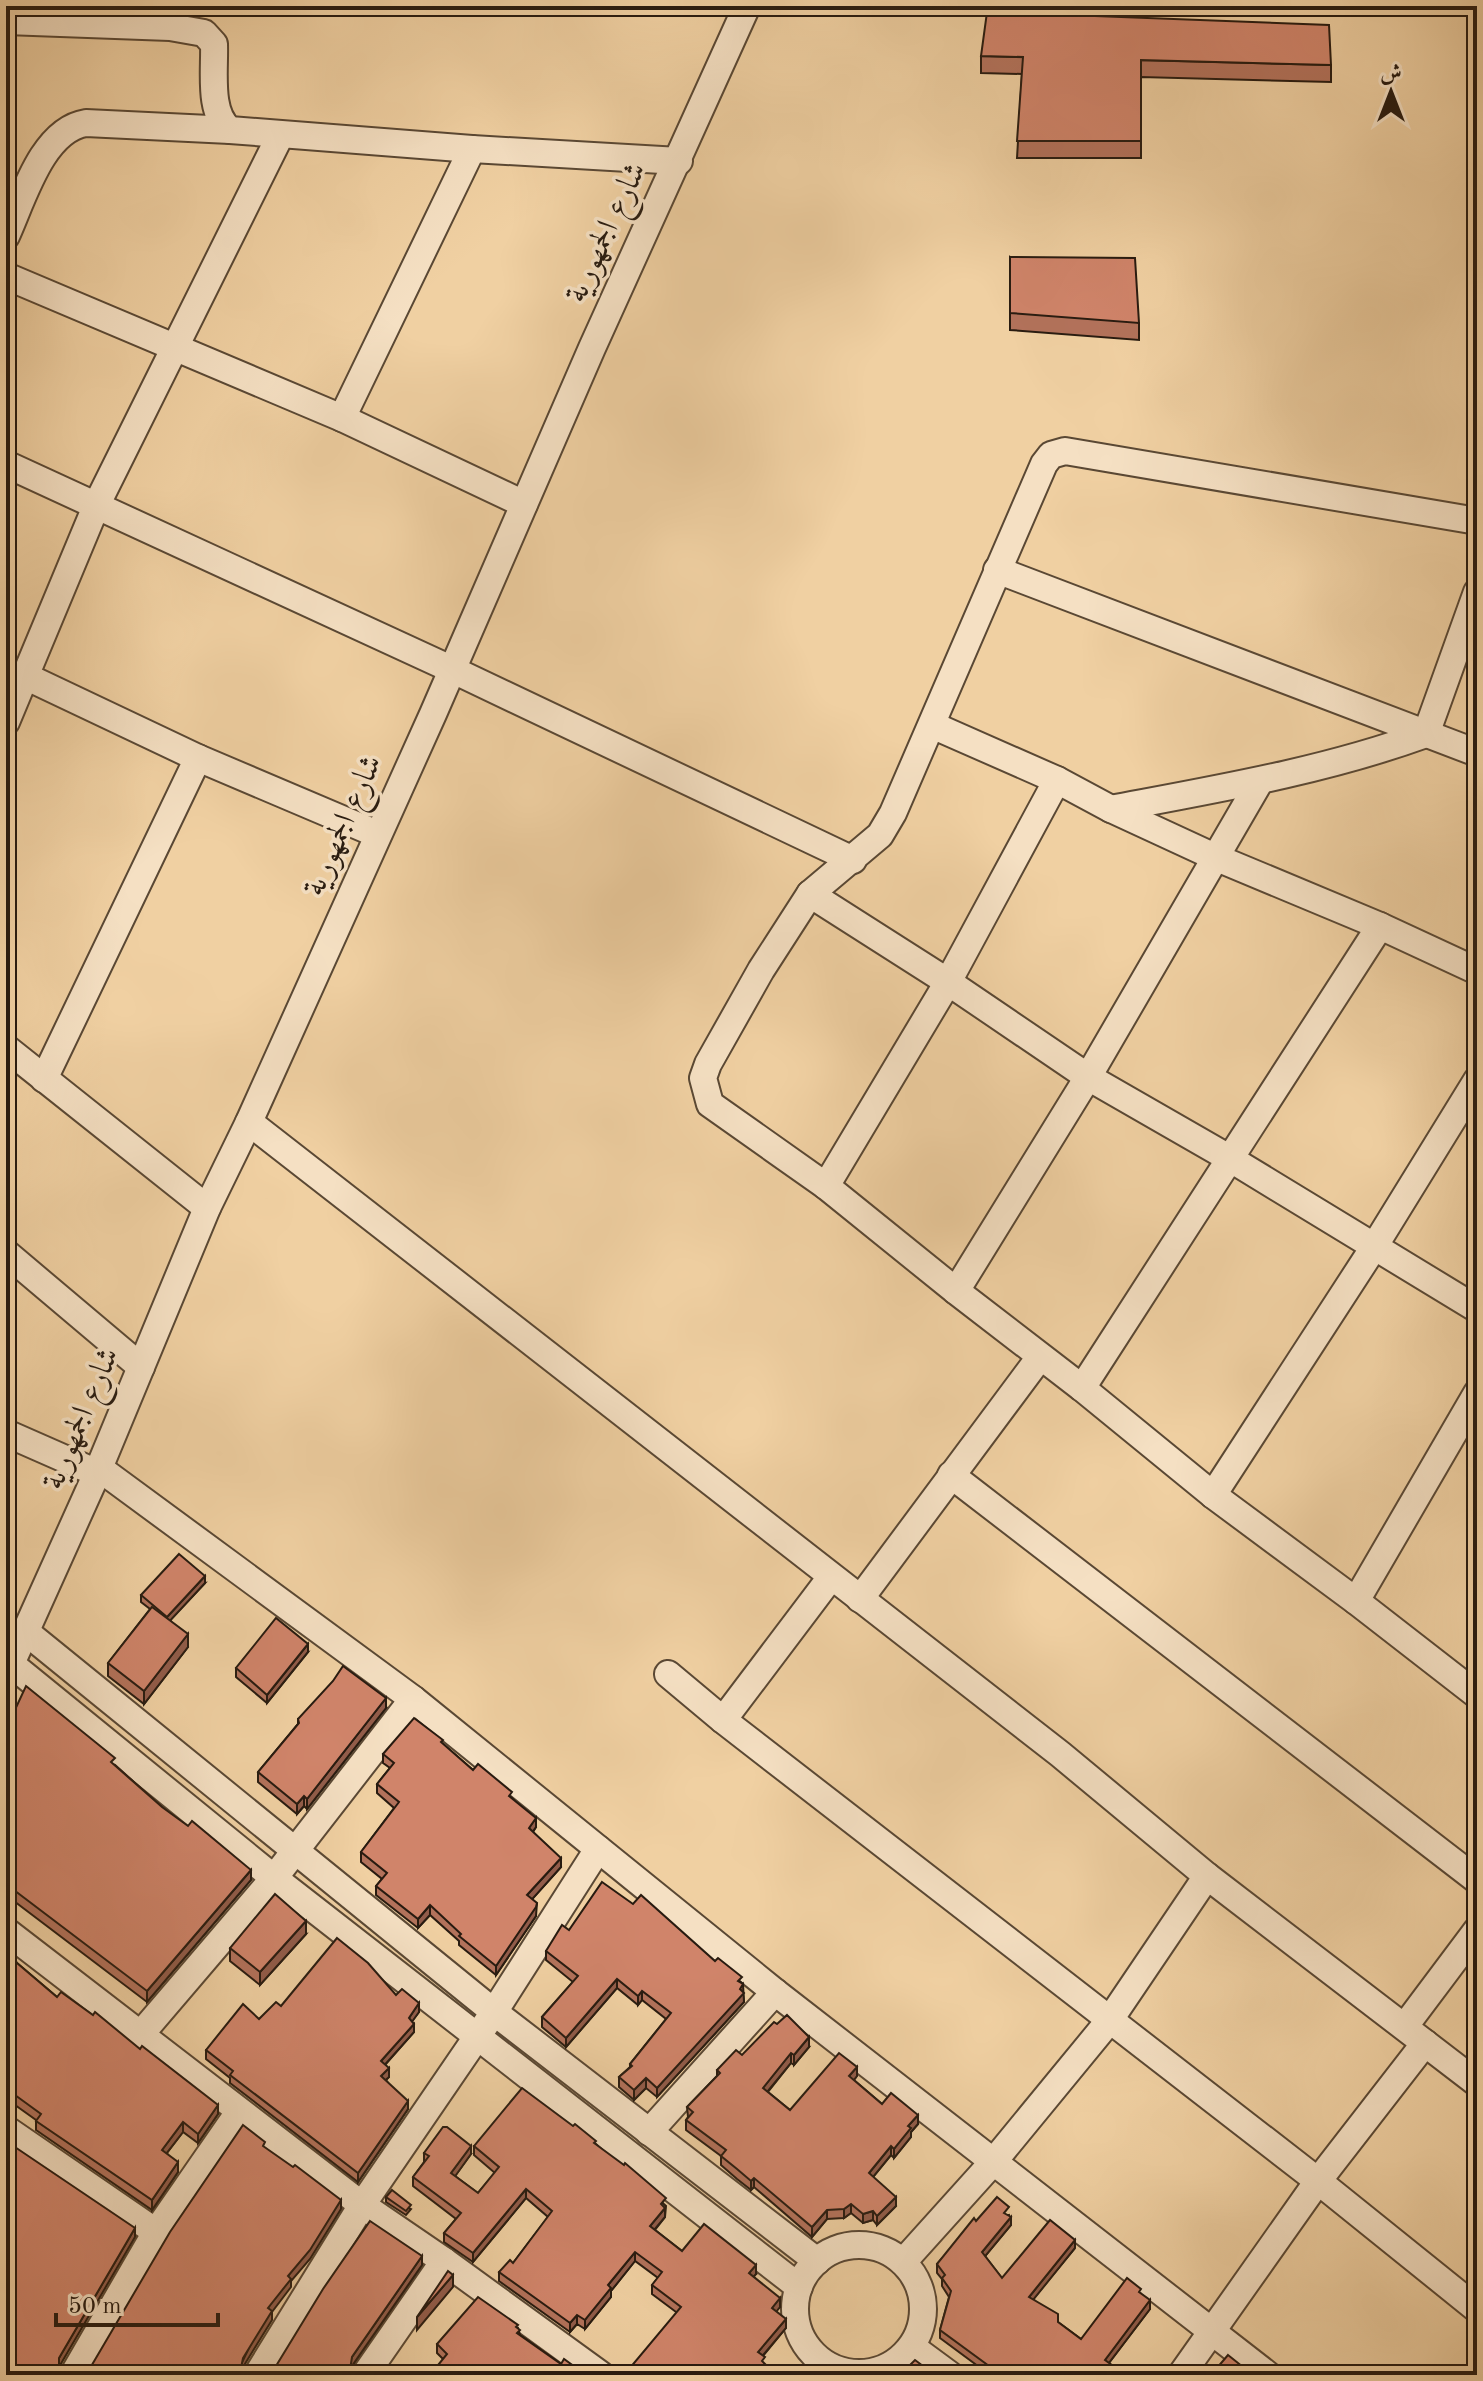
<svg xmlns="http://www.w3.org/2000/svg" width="1483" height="2381" font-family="'Old Standard TT',Amiri,serif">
  <rect width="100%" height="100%" fill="#f0d0a2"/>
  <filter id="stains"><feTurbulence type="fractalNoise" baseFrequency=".0025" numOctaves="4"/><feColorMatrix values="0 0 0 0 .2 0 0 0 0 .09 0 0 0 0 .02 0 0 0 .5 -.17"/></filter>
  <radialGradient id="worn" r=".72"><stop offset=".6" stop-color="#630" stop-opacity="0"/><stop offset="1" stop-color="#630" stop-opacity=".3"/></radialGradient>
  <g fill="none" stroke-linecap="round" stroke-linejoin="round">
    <defs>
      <g id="minor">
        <path d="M6,21L170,27L204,33L214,44C215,71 208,113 230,130L472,149L679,161"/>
        <path d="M6,236C23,199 42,130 86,123L230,130"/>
        <path d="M6,276L342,418L524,504"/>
        <path d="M342,418L472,149"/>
        <path d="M6,464L451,669L853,860"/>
        <path d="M1477,521L1065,451L1051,455L1044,464L893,813L880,835L810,894L761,970L708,1064L703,1078L710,1104L826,1186L956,1291L1082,1388L1213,1495L1356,1601L1477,1695"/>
        <path d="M997,570L1477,753"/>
        <path d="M25,676L198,758L377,834"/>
        <path d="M6,722L97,504L280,136"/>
        <path d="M932,725L1057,780L1111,809L1217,858L1380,926L1477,971"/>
        <path d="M1111,809C1217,789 1324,771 1426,734L1477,592"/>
        <path d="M810,894L948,982L1088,1077L1229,1158L1477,1309"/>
        <path d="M6,1048L207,1208"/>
        <path d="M44,1079L198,758"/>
        <path d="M249,1122L1060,1754L1207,1876L1477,2083"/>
        <path d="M826,1186L948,982L1057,780"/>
        <path d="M6,1253L141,1367"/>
        <path d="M956,1291L1088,1077L1260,781"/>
        <path d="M1082,1388L1380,926"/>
        <path d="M6,1433L97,1473"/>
        <path d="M99,1468L413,1699L775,1992L1268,2375"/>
        <path d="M951,1475L1477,1880"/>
        <path d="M1213,1495L1374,1247L1477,1080"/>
        <path d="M860,1599L1040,1357"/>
        <path d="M1356,1601L1477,1393"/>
        <path d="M26,1632L494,2012L817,2261"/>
        <path d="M11,1664L274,1878L799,2287"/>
        <path d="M668,1674L723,1720L1318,2181L1477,2309"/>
        <path d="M6,1675L97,1473L207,1208L249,1122L433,714L592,348L747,6"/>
        <path d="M723,1720L831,1577"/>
        <path d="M6,1931L362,2205L444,2261L601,2375"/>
        <path d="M1405,2026L1477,1930"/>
        <path d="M140,2035L274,1878L413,1699"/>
        <path d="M6,2129L156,2232"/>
        <path d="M649,2132L775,1992"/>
        <circle cx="859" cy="2309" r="64"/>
        <path d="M903,2262L994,2161L1109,2021L1207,1876"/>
        <path d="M912,2347L950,2375"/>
        <path d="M73,2375L156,2232L239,2112"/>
        <path d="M257,2375L362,2205L494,2012L598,1849"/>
        <path d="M365,2375L444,2261"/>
        <path d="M1181,2375L1318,2181L1425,2043"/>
      </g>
    </defs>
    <use href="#minor" stroke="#5a4834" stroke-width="30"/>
    <use href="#minor" stroke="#f5e0c3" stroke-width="26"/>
  </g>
  <g fill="#b3725b" stroke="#281b10" stroke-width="2">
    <path d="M981,56L1331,65V82L1141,77V158H1017L1022,74L981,73Z"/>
    <path d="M1010,257L1139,323V340L1010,330Z"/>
    <path d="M205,1583L170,1620L188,1647L144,1704L108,1676V1663L150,1609L141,1602V1595Z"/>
    <path d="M308,1652L267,1703L236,1677V1668Z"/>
    <path d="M386,1708L307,1809L304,1806L297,1814L258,1782V1772L298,1724V1719Z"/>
    <path d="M6,1729L115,1765L162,1807L251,1880L147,2002L6,1895V1743L7,1742Z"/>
    <path d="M443,1744L473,1770L512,1798L536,1827L533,1832L561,1867L532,1899L536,1916L496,1975L459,1945V1941L430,1915L418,1928L376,1895V1886L382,1879L361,1862V1852L394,1808L377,1793V1784L390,1768L383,1763V1754Z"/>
    <path d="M569,1930L715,1961L742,1983L744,2002L657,2097L646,2088L634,2100L619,2087V2077L630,2067V2064L666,2019L642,2000L638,2005L617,1988L566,2047L542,2027V2017L573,1982L546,1960V1951Z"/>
    <path d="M306,1934L260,1985L230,1961V1948Z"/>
    <path d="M6,1950L17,1963L57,1997L218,2114L198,2143L183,2132L167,2153L178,2172L152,2210L36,2130V2120L15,2105L9,2111L6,2109Z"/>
    <path d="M396,1995L419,2012L412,2021L414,2032L385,2065L389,2077L386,2080L408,2109L358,2182L230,2083V2078L206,2059V2050L281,2006Z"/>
    <path d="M809,2047L794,2065L791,2063L768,2092L790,2110L857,2076L854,2080L882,2104L918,2124L911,2132V2137L894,2158L891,2155L873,2177L896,2206L877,2225L873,2220L863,2223L851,2213L844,2218L827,2219L812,2237L754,2187L751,2190L737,2179L721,2165V2156L686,2130V2120L688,2117L687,2107L717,2076V2070L742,2055Z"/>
    <path d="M573,2126L596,2144L666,2206L665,2217L655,2230L682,2251L756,2274L753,2276L780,2307L776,2311L786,2328L763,2356L676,2312L652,2294V2285L658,2278L635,2261L611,2291V2297L585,2329L577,2324L570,2332L499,2281V2272L513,2263L548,2217L526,2198L473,2262L444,2242V2233L456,2219L413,2186V2177L424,2162V2153L471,2154L455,2176L478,2193L495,2173L474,2155V2146Z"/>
    <path d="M386,2197L411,2209L406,2215L386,2202Z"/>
    <path d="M1009,2215L1011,2225L985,2256L1002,2278L1075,2248L1033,2299L1058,2322L1081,2339L1141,2294L1150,2309L1109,2363L1116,2375H990L940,2338V2330L949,2297L942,2286V2279L937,2273V2264L976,2221Z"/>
    <path d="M422,2265L352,2366L350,2375H276V2366Z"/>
    <path d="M518,2328L520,2335L561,2364L443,2359L437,2353V2344Z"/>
  </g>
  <g fill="#925c4a" stroke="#281b10" stroke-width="2">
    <path d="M205,1576V1583L167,1624V1617Z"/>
    <path d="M188,1634V1647L144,1704V1691Z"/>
    <path d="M308,1644V1652L267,1703V1695Z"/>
    <path d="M386,1698V1708L307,1809V1799Z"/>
    <path d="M304,1796V1806L297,1814V1804Z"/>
    <path d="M536,1818V1827L529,1837V1828Z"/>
    <path d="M561,1858V1867L527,1905V1895Z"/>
    <path d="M251,1870V1880L147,2002V1991Z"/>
    <path d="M537,1903L536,1916L496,1975V1966Z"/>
    <path d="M430,1905V1915L418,1928V1919Z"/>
    <path d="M306,1921V1934L260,1985V1972Z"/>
    <path d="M617,1979V1988L566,2047V2038Z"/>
    <path d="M743,1984L744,2002L657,2097V2088Z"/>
    <path d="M642,1991V2000L638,2005V1996Z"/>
    <path d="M419,2003V2012L409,2026V2018Z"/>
    <path d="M414,2024V2032L381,2069V2061Z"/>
    <path d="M809,2037V2047L794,2065V2055Z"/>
    <path d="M791,2053V2063L763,2097V2088Z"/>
    <path d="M857,2067V2076L849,2086V2076Z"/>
    <path d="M389,2068V2077L381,2084V2076Z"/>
    <path d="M646,2078V2088L634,2100V2090Z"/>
    <path d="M15,2095V2105L9,2111V2102Z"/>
    <path d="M408,2101V2109L358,2182V2173Z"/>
    <path d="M218,2105V2114L198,2143V2134Z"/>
    <path d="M918,2115V2124L911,2132V2137L894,2158V2149L908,2126Z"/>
    <path d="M183,2122V2132L162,2159V2150Z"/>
    <path d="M471,2146V2154L451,2182V2173Z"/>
    <path d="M891,2146V2155L869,2182V2173Z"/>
    <path d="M178,2162V2172L152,2210V2200Z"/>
    <path d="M754,2178V2187L751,2190V2181Z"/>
    <path d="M526,2189V2198L473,2262V2253Z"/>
    <path d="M896,2197V2206L877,2225V2216Z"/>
    <path d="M341,2200V2209L310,2259L291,2281V2287L272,2312V2320L243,2367L242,2375H236L268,2308L288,2276Z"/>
    <path d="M851,2204V2213L844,2218V2209Z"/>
    <path d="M665,2208V2217L650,2235V2226Z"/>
    <path d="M827,2210V2219L812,2237V2227Z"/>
    <path d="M873,2211V2220L863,2223V2214Z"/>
    <path d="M1011,2217V2225L982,2260V2252Z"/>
    <path d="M135,2228V2237L59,2367V2358Z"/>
    <path d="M1075,2240V2248L1029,2305V2297Z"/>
    <path d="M635,2252V2261L611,2291V2297L585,2329V2320L608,2285Z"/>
    <path d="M422,2256V2265L352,2366L350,2375H345L352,2357Z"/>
    <path d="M756,2265V2274L749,2282V2273Z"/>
    <path d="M453,2275V2287L417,2330V2317Z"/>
    <path d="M780,2298V2307L772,2317V2308Z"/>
    <path d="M1150,2300V2309L1105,2368V2360Z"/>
    <path d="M577,2315V2324L570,2332V2323Z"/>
    <path d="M786,2319V2328L758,2361V2352Z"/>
  </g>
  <g fill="#d0846a" stroke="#281b10" stroke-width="2">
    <path d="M987,12L1329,25L1331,65L1141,60V141H1017L1023,57L981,56Z"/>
    <path d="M1010,257L1135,258L1139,323L1010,313Z"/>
    <path d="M179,1554L205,1576L167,1617L141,1595Z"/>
    <path d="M152,1607L188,1634L144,1691L108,1663Z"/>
    <path d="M276,1618L308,1644L267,1695L236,1668Z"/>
    <path d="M343,1666L386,1698L307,1799L304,1796L297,1804L258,1772L299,1723L298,1719L333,1681Z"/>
    <path d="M26,1686L115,1758L111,1762L162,1807L188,1826L192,1821L251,1870L147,1991L6,1884V1758L11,1752L6,1749V1743L12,1735L6,1731V1729Z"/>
    <path d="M414,1718L443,1740L441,1742L473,1770L478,1764L512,1792L509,1796L536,1818L529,1828L561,1858L527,1895L537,1903L536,1907L496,1966L459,1936L461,1934L430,1905L418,1919L376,1886L387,1873L361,1852L399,1802L377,1784L394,1763L383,1754Z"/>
    <path d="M602,1882L633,1904L641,1895L715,1961L718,1958L742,1977L738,1981L743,1984L740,1989L744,1993L657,2088L646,2078L634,2090L619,2077L632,2066L630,2064L671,2013L642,1991L638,1996L617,1979L566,2038L542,2017L578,1976L546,1951L562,1925L569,1930Z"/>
    <path d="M275,1894L306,1921L260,1972L230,1948Z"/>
    <path d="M337,1938L368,1963L396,1995L402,1989L419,2003L409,2018L414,2024L381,2061L389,2068L381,2076L408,2101L358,2173L230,2075L233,2071L206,2050L243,2004L259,2019L276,2002L281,2006Z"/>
    <path d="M6,1950L17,1963L57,1997L61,1992L93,2015L95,2012L140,2049L142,2046L218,2105L198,2134L183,2122L162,2150L178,2162L152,2200L36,2121L41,2114L15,2095L9,2102L6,2099Z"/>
    <path d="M787,2015L809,2037L794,2055L791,2053L763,2088L790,2110L839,2053L857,2067L849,2076L882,2104L891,2093L918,2115L908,2126L911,2128L894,2149L891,2146L869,2173L896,2197L877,2216L873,2211L863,2214L851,2204L844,2209L827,2210L812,2227L754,2178L751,2181L737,2169L721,2156L726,2150L686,2120L693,2112L687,2107L720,2073L717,2070L736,2050L742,2055L774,2022L777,2024Z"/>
    <path d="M522,2088L573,2126L575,2124L596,2141L594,2143L624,2165L625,2163L666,2198L661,2204L665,2208L650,2226L682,2251L704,2224L756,2265L749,2273L780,2298L772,2308L786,2319L758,2352L765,2357L762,2361L776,2375H624L681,2307L652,2285L662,2272L635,2252L608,2285L611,2288L585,2320L577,2315L570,2323L499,2272L510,2260L513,2263L552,2211L526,2189L473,2253L444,2233L461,2213L413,2177L429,2156L424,2153L443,2127H447L471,2146L451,2173L478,2193L499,2167L474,2146Z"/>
    <path d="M243,2125L265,2142L263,2146L293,2167L295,2165L341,2200L310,2250L288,2276L291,2279L268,2308L272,2311L243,2358L241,2368L236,2375H86L170,2232Z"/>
    <path d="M6,2141L135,2228L59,2358V2373L60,2375H6Z"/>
    <path d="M392,2190L411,2205L406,2211L386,2197Z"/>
    <path d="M997,2197L1009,2207L1004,2213L1011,2217L982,2252L1002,2278L1050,2220L1075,2240L1029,2297L1058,2314V2322L1081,2339L1127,2278L1141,2289L1139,2292L1150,2300L1105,2360L1116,2368L1111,2375H998L989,2366L940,2330L951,2291L942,2278L945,2275L937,2264L974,2218L976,2221Z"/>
    <path d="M370,2221L422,2256L352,2357L350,2370L345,2375H279L282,2370L276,2366L323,2289Z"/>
    <path d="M448,2271L453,2275L417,2317Z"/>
    <path d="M478,2297L518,2325L516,2327L520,2330L517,2333L561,2364L564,2359L586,2375H430L447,2354L437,2344Z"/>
    <path d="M1228,2355L1253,2375H1211Z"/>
    <path d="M915,2360L935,2375H863L901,2374Z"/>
  </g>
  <g text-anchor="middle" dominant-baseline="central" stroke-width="7" stroke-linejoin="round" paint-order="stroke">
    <g font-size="32" fill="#281b10" stroke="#f5e0c3">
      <text transform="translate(607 233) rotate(-65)">شارع الجمهورية</text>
      <text transform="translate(344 826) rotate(-66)">شارع الجمهورية</text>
      <text transform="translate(82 1419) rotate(-67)">شارع الجمهورية</text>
    </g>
  </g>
  <rect width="1483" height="2381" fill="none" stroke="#f0d0a2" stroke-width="32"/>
  <rect x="8" y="8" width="1467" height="2365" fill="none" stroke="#281b10" stroke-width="4"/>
  <rect x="16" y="16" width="1451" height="2349" fill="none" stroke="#281b10" stroke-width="2"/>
  <g transform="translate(1391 92)" stroke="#f5e0c3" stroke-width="6" paint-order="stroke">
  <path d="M0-6L14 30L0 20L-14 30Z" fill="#281b10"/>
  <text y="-12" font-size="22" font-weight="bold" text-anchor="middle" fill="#281b10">ش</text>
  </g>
  <path d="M56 2313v12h162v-12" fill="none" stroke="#281b10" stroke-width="4"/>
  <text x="68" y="2313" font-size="24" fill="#281b10" stroke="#f5e0c3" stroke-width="6" paint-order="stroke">50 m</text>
  <rect width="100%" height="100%" filter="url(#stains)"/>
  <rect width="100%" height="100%" fill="url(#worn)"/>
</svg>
